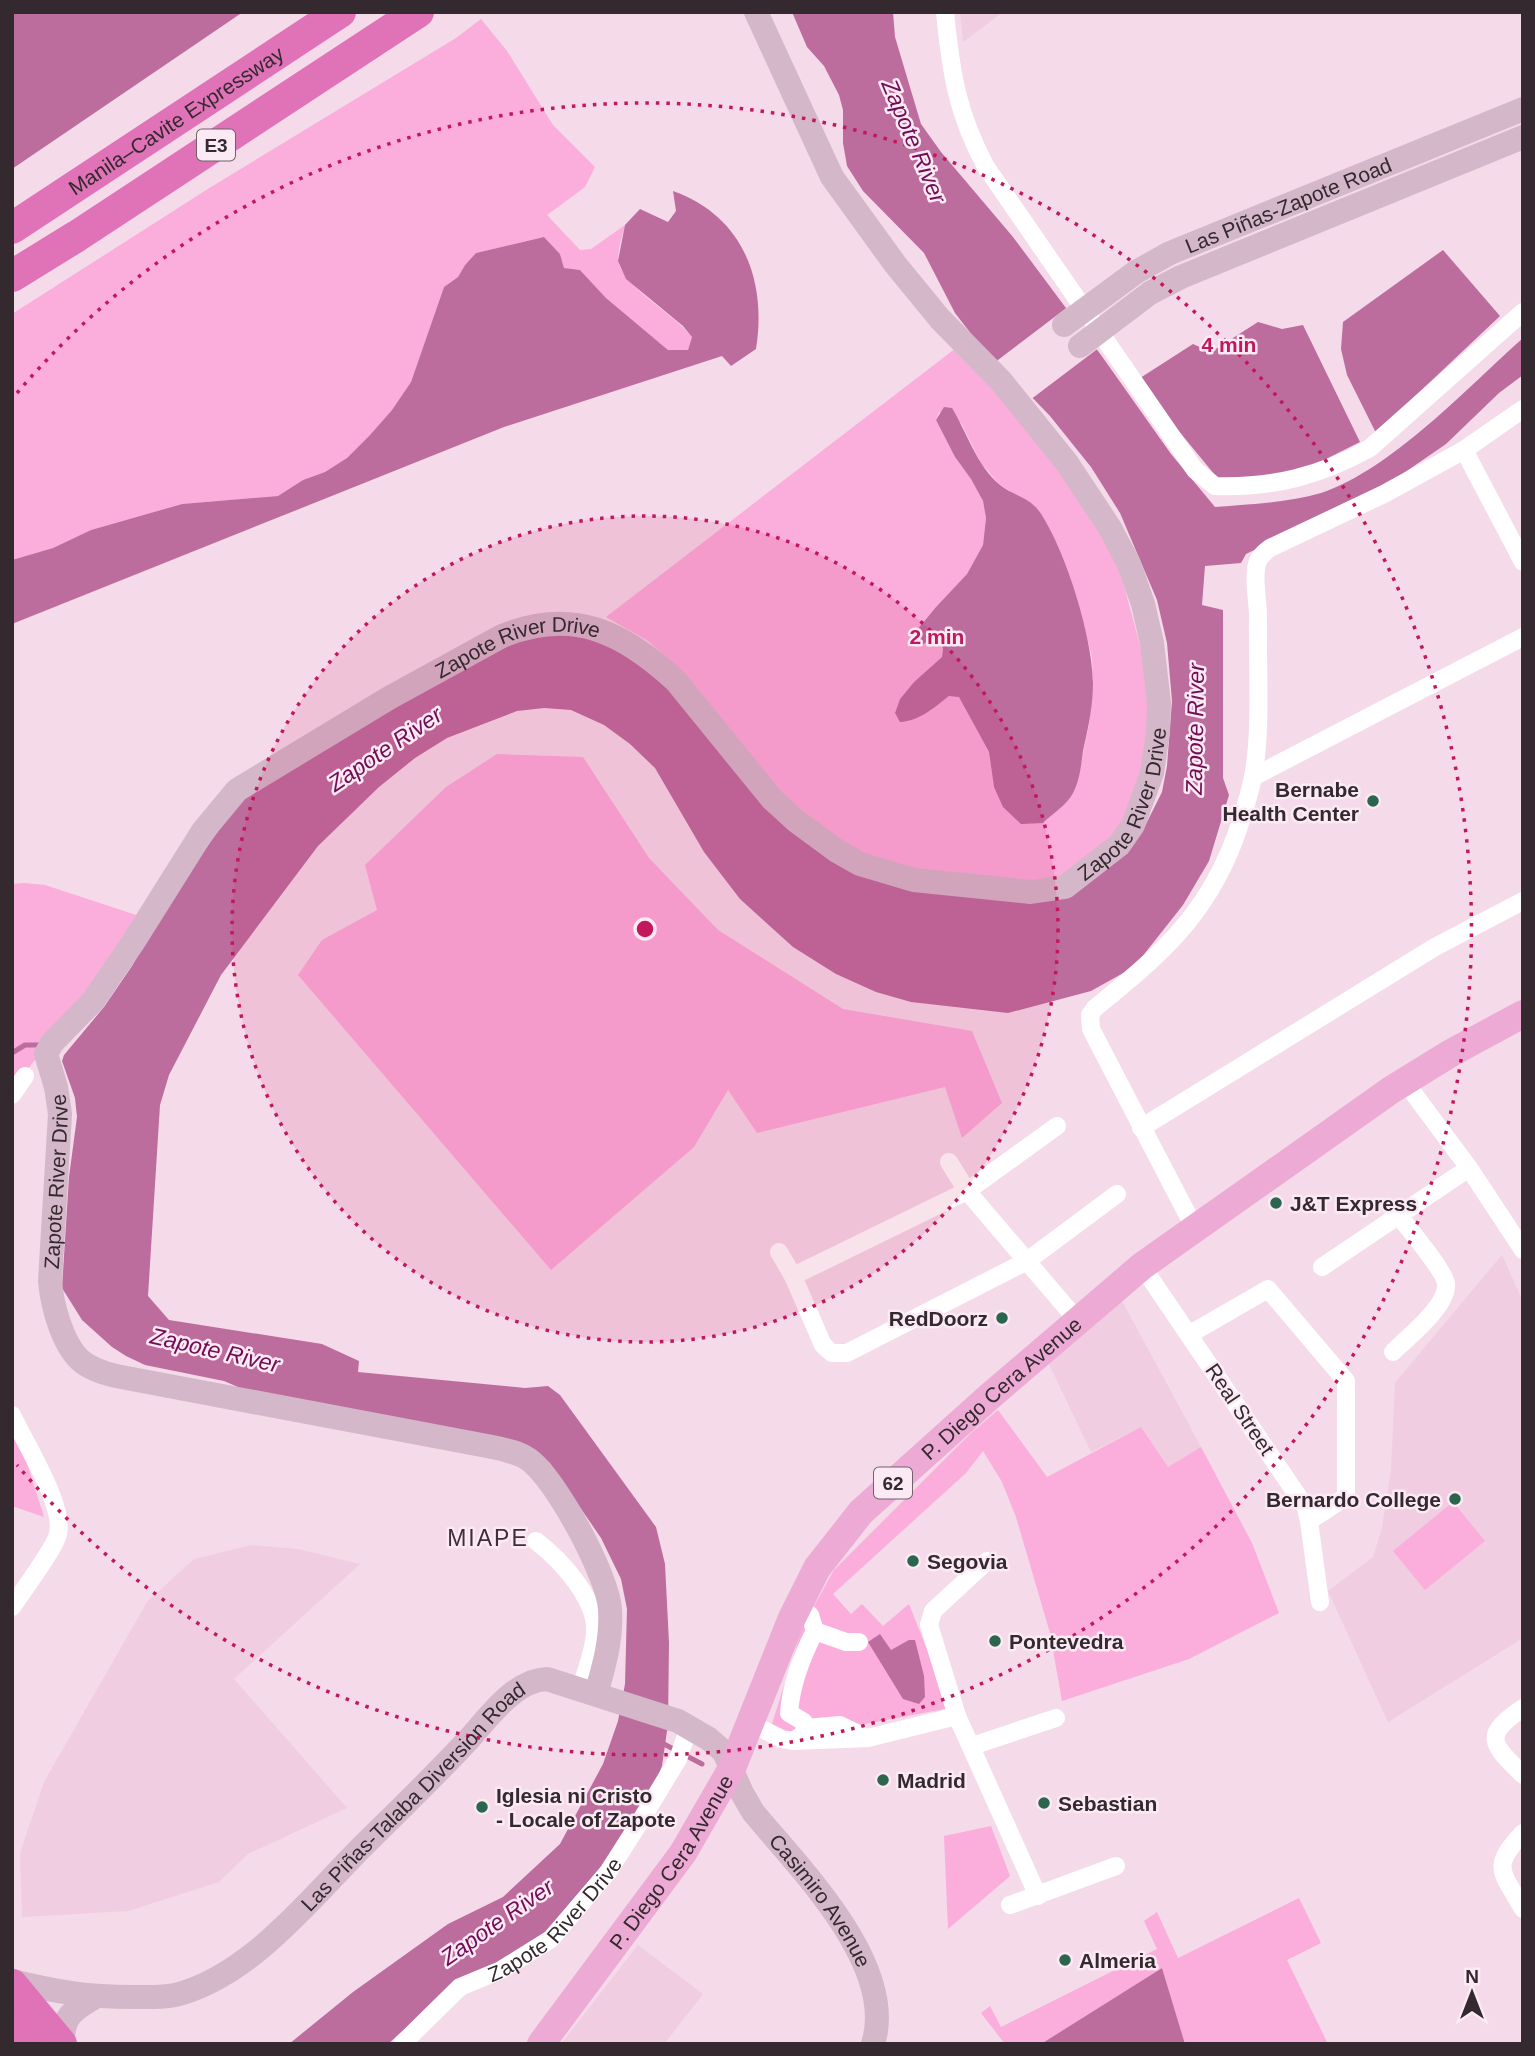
<svg xmlns="http://www.w3.org/2000/svg" width="1535" height="2056" font-family="Arial,sans-serif">
  <rect width="100%" height="100%" fill="#f5dae9"/>
  <g fill="#f0cde0">
    <path d="M960,12H1003L963,42Z"/>
    <path d="M1502,1255L1523,1302V1638L1388,1722L1328,1591L1373,1557L1382,1528L1391,1470L1395,1383Z"/>
    <path d="M1121,1299L1201,1447L1168,1467L1141,1427L1091,1452L1047,1360Z"/>
    <path d="M251,1545L298,1549L360,1564L234,1679L347,1808L248,1854L219,1882L128,1911L22,1917L20,1853L44,1782L147,1602L194,1559Z"/>
    <path d="M638,1945L703,1994L664,2044H561Z"/>
  </g>
  <g fill="#fbaddb" fill-rule="evenodd">
    <path d="M481,19L507,51L553,125L595,167L585,187L547,215L580,250L591,249L625,225C623,235 616,252 619,263C624,287 675,315 692,337L688,350H668L606,298L580,270L564,268L560,254L544,237L476,253L465,265L458,277L444,287L411,382L392,410L370,435L347,458L325,472L303,480L278,496L182,504L91,530L53,548L12,560V314L211,187L456,38Z"/>
    <path d="M956,348L995,388L1092,512L1120,571L1141,649L1148,700L1147,733L1141,783L1133,805L1105,844L1061,877L1041,882L935,873L863,854L836,839L785,800L673,663L648,641L606,617ZM939,412L961,423L981,463L999,484L1038,510L1067,570L1084,625L1092,658L1093,683L1089,725L1078,778L1057,809L1043,823L994,787L989,752L959,696H949C934,708 920,721 900,721L895,713L900,699L914,682L942,657L943,649L940,639L933,637L908,642L936,607L967,574L983,545L986,518L983,501L971,479L955,457L936,420Z"/>
    <path d="M497,754L583,757L649,858L718,930L843,1009L972,1031L1002,1103L962,1138L945,1087L757,1133L728,1090L694,1147L551,1270L298,975L322,940L377,910L365,865L446,787Z"/>
    <path d="M24,883L45,885L136,915L100,977L12,1089V884Z"/>
    <path d="M998,1410L1047,1477L1141,1427L1168,1467L1201,1447L1252,1543L1279,1613L1189,1659L1062,1701L1050,1633L1016,1517L1002,1482L983,1451L966,1473L833,1594L851,1614L862,1604L883,1626L909,1604L950,1708L785,1739L770,1730L803,1626L834,1570L972,1432Z"/>
    <path d="M12,1430L26,1460L44,1517L12,1506Z"/>
    <path d="M1453,1502L1485,1541L1425,1590L1393,1551Z"/>
    <path d="M991,1826L1010,1876L948,1929L944,1836Z"/>
    <path d="M1299,1898L1321,1943L1287,1960L1328,2044H1185L1162,1968L1041,2044H1005L981,2013L990,2006L1001,2027L1157,1949L1144,1921L1157,1912L1178,1958Z"/>
  </g>
  <g fill="#bd6c9e">
    <path d="M12,12H243L12,169Z"/>
    <path d="M792,12H893L895,37L921,124L941,152L1013,237L1101,355L1171,454L1215,507C1250,504 1287,503 1321,493C1391,470 1468,387 1523,338V375L1499,393L1446,444L1382,488L1246,554L1241,563L1205,566L1202,605L1223,610V778L1229,795L1209,861L1183,905L1134,967L1091,991L1008,1013L911,1002L876,992L836,974L793,947L740,899L704,852L655,768L630,744L604,725L571,710L544,708L517,711L447,738L415,758L379,787L318,846L221,975L169,1075L160,1105L148,1296L169,1320L322,1344L359,1361L358,1372L525,1388L548,1386L560,1395L656,1527L665,1564L669,1643L668,1724L662,1766L651,1793L634,1823L601,1867L545,1932L407,2027L388,2044H289L353,1992L448,1924L503,1897L560,1844L603,1764L618,1721L625,1684L627,1609L621,1579L601,1538L549,1462L245,1390L224,1381L145,1365L126,1356L112,1347L82,1320L62,1288L69,1177L77,1117L75,1098L62,1061L64,1055L104,1007L132,966L170,899L243,796L406,698L525,637L574,633L637,658L681,701L804,838L1037,901L1143,830L1162,792L1167,766L1172,701L1167,643L1157,600L1120,513L1091,467L1050,416L972,335L955,313L924,253L863,191L847,166L843,143V110L839,95L824,66L807,47Z"/>
    <path d="M673,191C743,216 767,280 756,349L731,366L722,356L504,427L12,624V560L53,548L91,530L182,504L278,496L303,480L325,472L347,458L370,435L392,410L411,382L444,287L458,277L465,265L476,253L544,237L560,254L564,268L580,270L606,298L668,350H688L692,337L683,326L626,279L618,261L625,225L640,209L668,222L676,211Z"/>
    <path d="M1443,250L1500,316L1376,433L1347,375L1341,349L1343,322Z"/>
    <path d="M1258,322L1282,329L1303,325L1360,442L1298,473L1219,480L1137,380L1193,344L1211,352Z"/>
    <path d="M944,407L952,408C967,433 977,466 1000,485C1012,495 1029,497 1039,511C1065,548 1093,638 1093,683C1093,706 1088,729 1083,751C1081,765 1080,780 1073,793C1068,804 1052,814 1043,823L1021,824L1003,807L994,787L989,752L959,697L949,696C934,708 919,721 900,722L895,713L900,699L914,682L942,657L943,649L940,639L933,637L922,645L910,647L908,641L936,607L967,574L983,545L986,518L983,501L971,479L955,457L936,420Z"/>
    <path d="M880,1634L891,1650L909,1640H915L924,1676L925,1697L919,1704L903,1699L868,1642Z"/>
    <path d="M1162,1968L1185,2044H1041Z"/>
  </g>
  <path fill="#f5dae9" d="M1069,306L1100,347L1030,400L994,363Z"/>
  <g fill="none" stroke-linecap="round" stroke-linejoin="round">
    <g stroke="#bd6c9e" stroke-width="5">
      <path d="M12,1053L25,1045H42"/>
      <path d="M662,1743L702,1764"/>
    </g>
    <g stroke="#fff" stroke-width="18">
      <path d="M945,12C951,73 957,113 986,167L1195,470L1215,486C1273,488 1320,476 1370,448L1523,312"/>
      <path d="M1464,450L1523,562"/>
      <path d="M1253,777L1523,637"/>
      <path d="M1405,1082L1469,1168L1523,1250"/>
      <path d="M12,1095L25,1076"/>
      <path d="M1141,1128L1435,947L1523,901"/>
      <path d="M949,1162L967,1191L1077,1320"/>
      <path d="M1194,1227L1091,1029L1090,1015L1095,1008C1159,956 1205,918 1235,838C1242,818 1249,797 1253,777C1262,730 1257,666 1258,617C1258,601 1254,585 1256,569C1257,559 1262,554 1270,548L1384,494L1464,450L1523,409"/>
      <path d="M779,1252L793,1276L823,1345L832,1353H847L1027,1261L1117,1194"/>
      <path d="M1142,1266L1306,1508L1309,1521L1320,1602"/>
      <path d="M1322,1267L1469,1168"/>
      <path d="M793,1276L967,1191L1057,1126"/>
      <path d="M1190,1334L1268,1289L1346,1381V1497L1309,1521"/>
      <path d="M1393,1352C1408,1337 1448,1306 1446,1284C1445,1271 1408,1228 1399,1216"/>
      <path d="M12,1415C25,1443 65,1506 58,1534C55,1548 22,1592 12,1607"/>
      <path d="M536,1541C561,1560 599,1601 595,1635C593,1653 586,1671 581,1688"/>
      <path d="M987,1561L933,1611L929,1625L957,1716L1038,1896"/>
      <path d="M810,1615L815,1631L846,1642H859"/>
      <path d="M1523,1708C1482,1736 1491,1743 1523,1775"/>
      <path d="M750,1723L782,1739L793,1741L868,1738L957,1716"/>
      <path d="M806,1728L840,1725L863,1736"/>
      <path d="M793,1741L802,1735L806,1728L804,1722L789,1713C791,1685 802,1656 815,1631"/>
      <path d="M972,1746L1056,1718"/>
      <path d="M1523,1833C1490,1868 1502,1871 1523,1909"/>
      <path d="M1010,1905L1116,1866"/>
      <path id="s1" d="M402,2044L460,1987L501,1970L551,1939L608,1872L638,1825L678,1759L689,1727"/>
    </g>
    <g stroke="#d4b8c9" stroke-width="24">
      <path id="s2" d="M1064,325L1136,272L1170,253L1523,109"/>
      <path d="M1080,346L1150,293L1181,277L1523,137"/>
      <path id="s3" d="M596,1694C604,1666 612,1639 610,1609C608,1576 555,1477 528,1459C516,1451 501,1449 487,1446L116,1376C103,1373 90,1369 80,1360C62,1343 52,1305 50,1281L60,1114L56,1087L46,1054L52,1043L93,1001L132,944L203,831L237,790L389,698L502,636C573,607 623,632 676,681L772,799L795,820L837,851L860,864L914,880L1031,892L1065,887L1119,845L1133,825L1152,773L1158,732L1159,703L1152,643L1143,604L1129,564L1110,528L1067,463L1001,381L940,319L895,264L832,177L756,12"/>
      <path id="s4" d="M12,1981C56,1992 88,1997 133,1997C147,1997 162,1998 175,1995C248,1977 307,1903 357,1852C395,1814 433,1778 469,1739C490,1716 515,1680 547,1679L678,1721L709,1739L724,1752L742,1793L753,1812C799,1868 898,1965 873,2044"/>
      <path d="M63,2044C62,2016 73,2010 95,1997"/>
    </g>
    <path stroke="#ecaad4" stroke-width="28" id="s5" d="M541,2044L683,1853L732,1768L792,1618L817,1568L861,1512L989,1397L1142,1266L1391,1090L1451,1053L1523,1014"/>
    <g stroke="#e072b7" stroke-width="32">
      <path id="s6" d="M12,228L340,12"/>
      <path d="M12,276L77,236L418,12"/>
      <path d="M12,1985L61,2044"/>
      <path d="M12,2025L30,2044"/>
    </g>
  </g>
  <circle cx="645" cy="929" r="413" fill="#c2185b" fill-opacity=".12"/>
  <g fill="none" stroke="#c2185b" stroke-width="3.5" stroke-dasharray="3.5 7">
    <circle cx="645" cy="929" r="413"/>
    <path d="M17 393A826 826 0 1 1 17 1465"/>
  </g>
  <g fill="#2c654d" stroke="#fbeaf4" stroke-width="2.5">
    <circle cx="1373" cy="801" r="7"/>
    <circle cx="1276" cy="1203" r="7"/>
    <circle cx="1002" cy="1318" r="7"/>
    <circle cx="1455" cy="1499" r="7"/>
    <circle cx="913" cy="1561" r="7"/>
    <circle cx="995" cy="1641" r="7"/>
    <circle cx="883" cy="1780" r="7"/>
    <circle cx="1044" cy="1803" r="7"/>
    <circle cx="482" cy="1807" r="7"/>
    <circle cx="1065" cy="1960" r="7"/>
  </g>
  <g text-anchor="middle" dominant-baseline="central" stroke-width="5" stroke-linejoin="round" paint-order="stroke">
    <g fill="#fbeaf4" stroke="#6f6369" stroke-width="2">
      <rect x="197" y="129.5" width="38" height="31" rx="5"/>
      <rect x="874" y="1467.5" width="38" height="31" rx="5"/>
    </g>
    <g font-size="19" font-weight="bold" fill="#33292e">
      <text x="216" y="145">E3</text>
      <text x="893" y="1483">62</text>
    </g>
    <g font-size="21" fill="#33292e" stroke="#fbeaf4">
      <text stroke="none"><textPath href="#s6" startOffset="196">Manila–Cavite Expressway</textPath></text>
      <text stroke="none"><textPath href="#s2" startOffset="256">Las Piñas-Zapote Road</textPath></text>
      <text stroke="none"><textPath href="#s3" startOffset="1682">Zapote River Drive</textPath></text>
      <text stroke="none"><textPath href="#s3" startOffset="2438">Zapote River Drive</textPath></text>
      <text stroke="none"><textPath href="#s3" startOffset="906">Zapote River Drive</textPath></text>
      <text stroke="none"><textPath href="#s5" startOffset="812">P. Diego Cera Avenue</textPath></text>
      <text transform="translate(1240 1409) rotate(56)">Real Street</text>
      <text stroke="none"><textPath href="#s4" startOffset="478">Las Piñas-Talaba Diversion Road</textPath></text>
      <text stroke="none"><textPath href="#s5" startOffset="224">P. Diego Cera Avenue</textPath></text>
      <text stroke="none"><textPath href="#s4" startOffset="1031">Casimiro Avenue</textPath></text>
      <text stroke="none"><textPath href="#s1" startOffset="200">Zapote River Drive</textPath></text>
    </g>
    <g font-size="21" font-weight="bold" fill="#33292e" stroke="#fbeaf4" text-anchor="start">
      <text x="1359" y="789" text-anchor="end">Bernabe<tspan x="1359" dy="24">Health Center</tspan></text>
      <text x="1290" y="1203">J&amp;T Express</text>
      <text x="988" y="1318" text-anchor="end">RedDoorz</text>
      <text x="1441" y="1499" text-anchor="end">Bernardo College</text>
      <text x="927" y="1561">Segovia</text>
      <text x="1009" y="1641">Pontevedra</text>
      <text x="897" y="1780">Madrid</text>
      <text x="496" y="1795">Iglesia ni Cristo<tspan x="496" dy="24">- Locale of Zapote</tspan></text>
      <text x="1058" y="1803">Sebastian</text>
      <text x="1079" y="1960">Almeria</text>
    </g>
    <g font-size="23" font-style="italic" fill="#720c55" stroke="#fbeaf4">
      <text transform="translate(914 141) rotate(67)">Zapote River</text>
      <text transform="translate(1195 729) rotate(-89)">Zapote River</text>
      <text transform="translate(385 749) rotate(-34)">Zapote River</text>
      <text transform="translate(215 1350) rotate(13)">Zapote River</text>
      <text transform="translate(497 1922) rotate(-35)">Zapote River</text>
    </g>
    <g font-size="23" letter-spacing="2" fill="#422c39" stroke="#fbeaf4">
      <text x="488" y="1538">MIAPE</text>
    </g>
  </g>
  <circle cx="645" cy="929" r="10" fill="#c2185b" stroke="#fbeaf4" stroke-width="3.5"/>
  <g font-size="21" text-anchor="middle" font-weight="bold" fill="#c2185b" stroke="#fbeaf4" stroke-width="5" stroke-linejoin="round" paint-order="stroke">
    <text x="1229" y="352">4 min</text>
    <text x="937" y="644">2 min</text>
  </g>
  <rect width="1535" height="2056" fill="none" stroke="#33292e" stroke-width="28"/>
  <g transform="translate(1472 1993)" stroke="#fbeaf4" stroke-width="5" paint-order="stroke">
  <path d="M0-5L12 26L0 18L-12 26Z" fill="#33292e"/>
  <text y="-10" font-size="19" font-weight="bold" text-anchor="middle" fill="#33292e">N</text>
  </g>
</svg>
